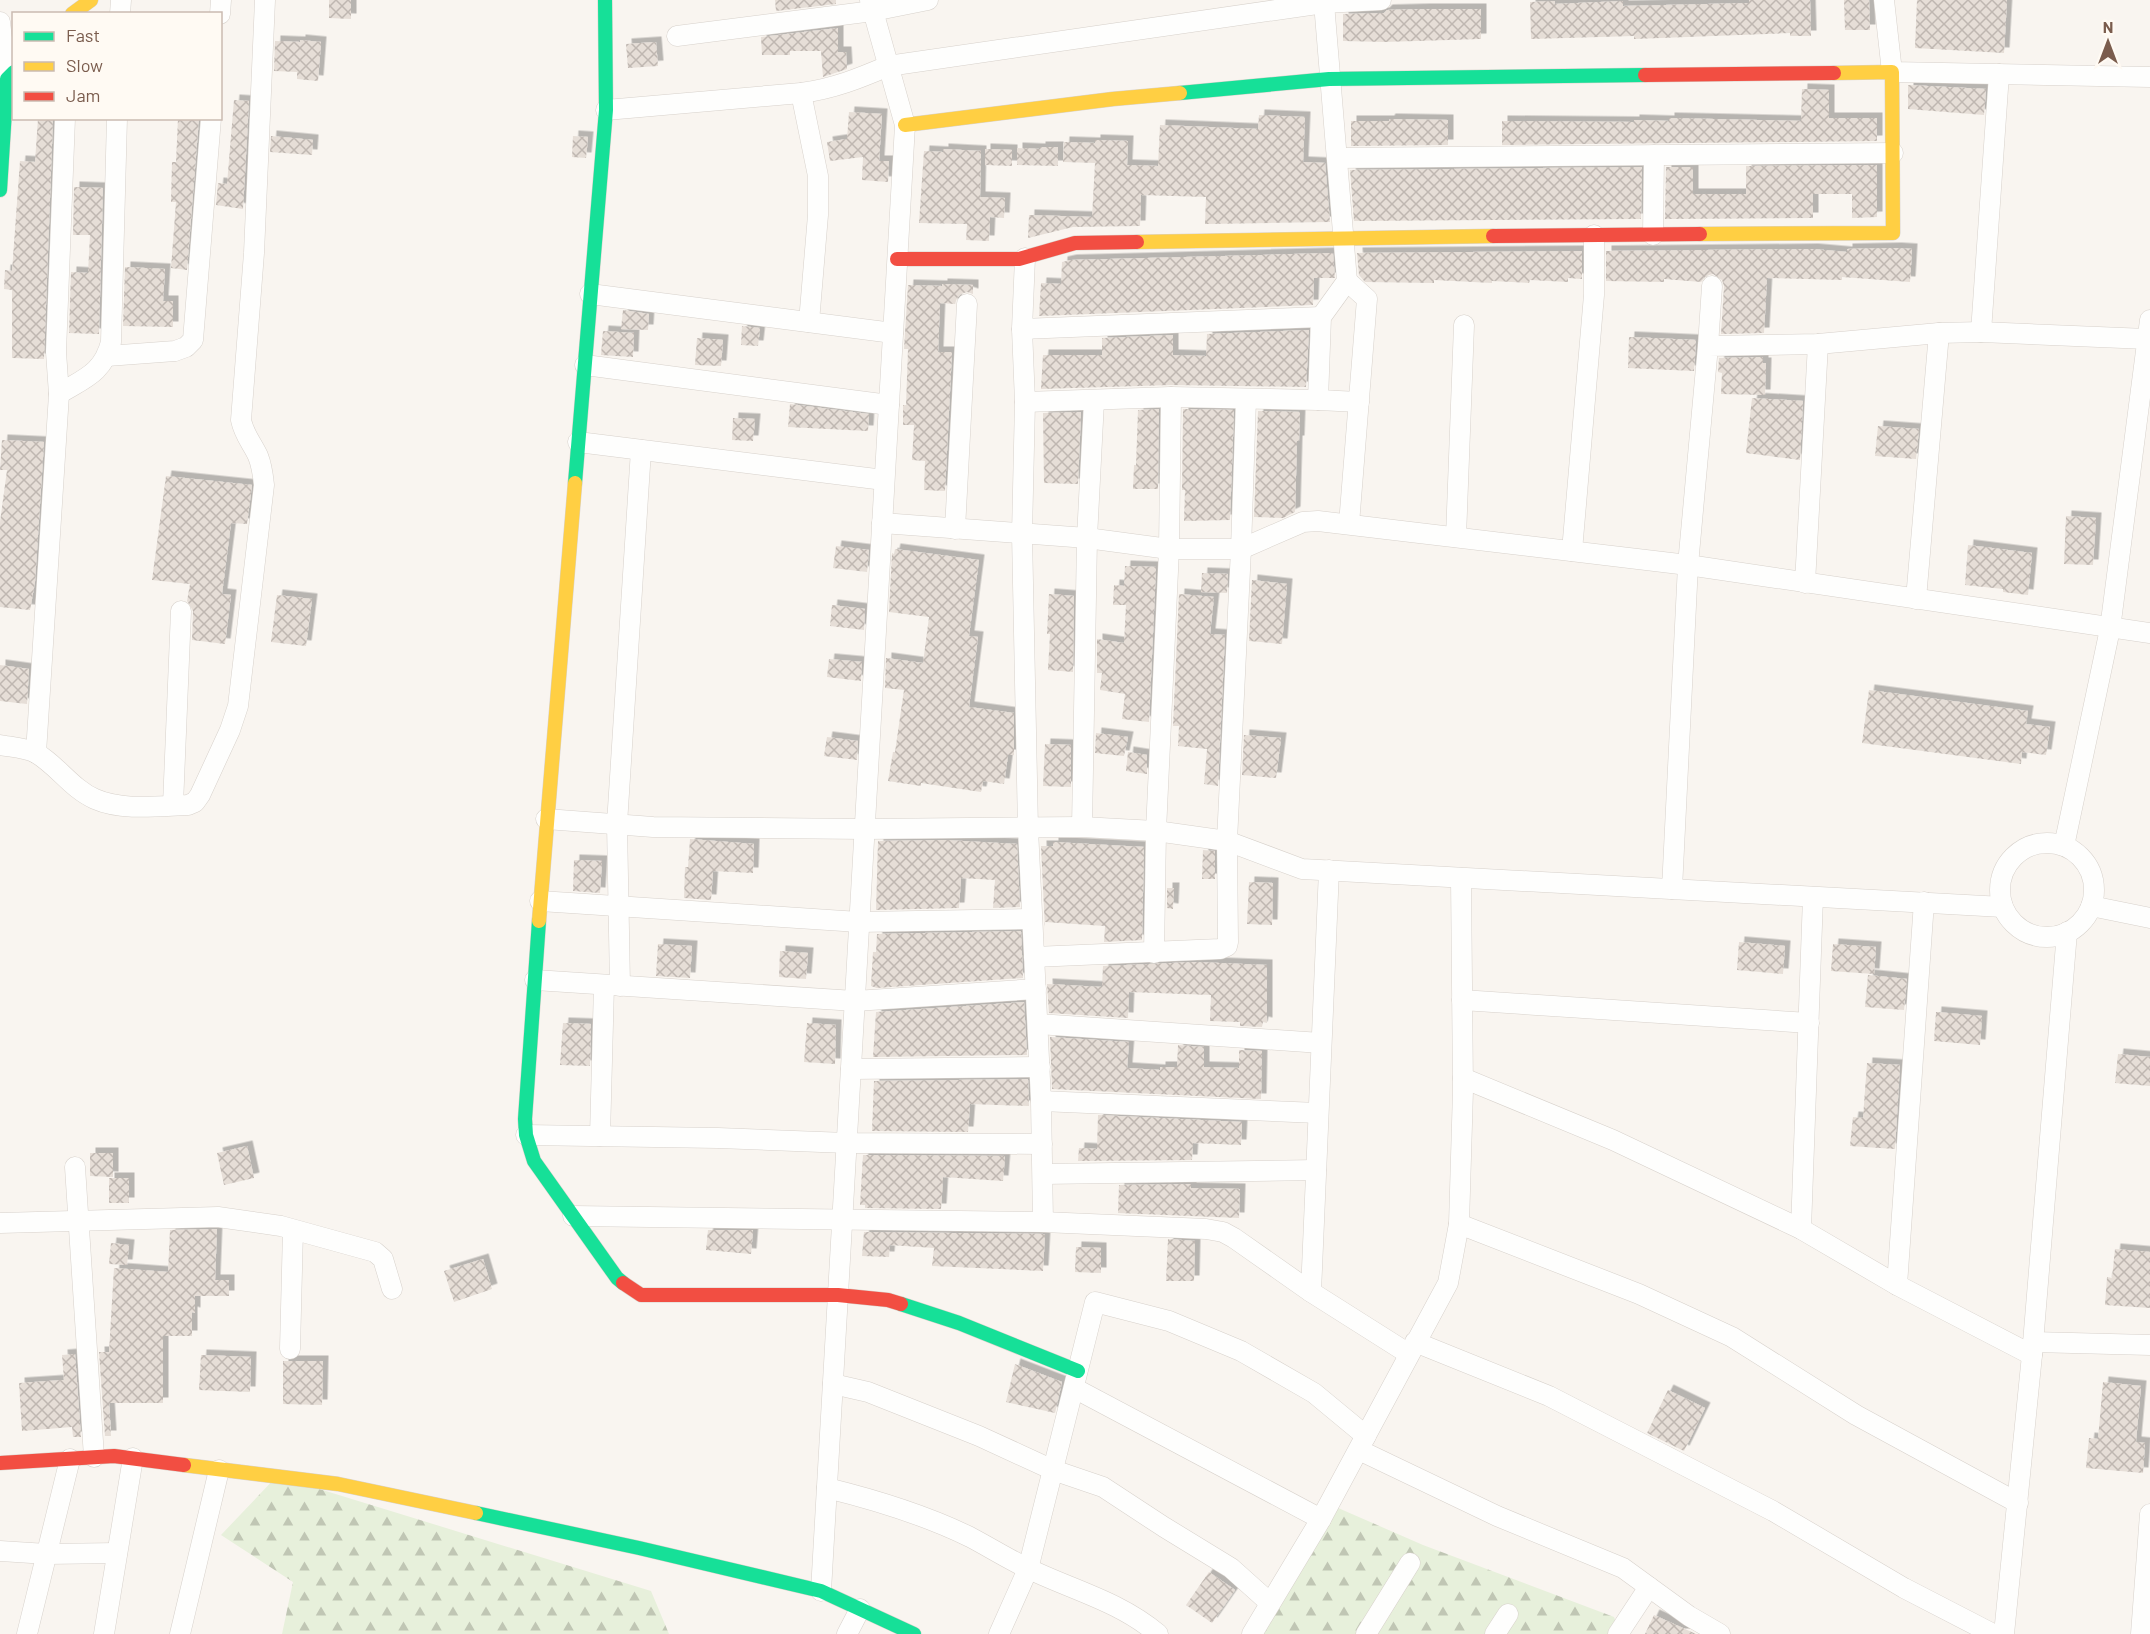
<svg xmlns="http://www.w3.org/2000/svg" width="2150" height="1634" font-family="Barlow,sans-serif">
  <defs>
    <pattern id="forest-firs" width="22" height="20" patternUnits="userSpaceOnUse" patternTransform="scale(1.5)"><rect width="22" height="20" fill="#e7f0db"/><path d="M5 1l3.5 6h-7zM16 11l3.5 6h-7z" fill="#c0c6b4"/></pattern>
    <pattern id="building-cross-hatch" width="8" height="8" patternUnits="userSpaceOnUse" patternTransform="scale(1.5)"><rect width="8" height="8" fill="#e6ded7"/><path d="M0 0l8 8M0 8l8-8" fill="none" stroke="#bfb7b1"/></pattern>
    <filter id="shadow"><feDropShadow dx="5.5" dy="-5.5" stdDeviation="0" flood-color="#0004"/></filter>
  </defs>
  <rect width="100%" height="100%" fill="#f9f5f0"/>
  <g fill="url(#forest-firs)">
    <path d="M277,1476L651,1591L669,1634H282L293,1582L221,1535Z"/>
    <path d="M1329,1504L1423,1545L1614,1617L1620,1634H1256Z"/>
  </g>
  <g fill="url(#building-cross-hatch)" filter="url(#shadow)">
    <path d="M329,0H351V19L329,18Z"/>
    <path d="M775,0H836V4L776,11Z"/>
    <path d="M1749,0H1810L1811,36H1790V33L1634,39V36L1531,39L1530,2L1555,1V4L1623,1V6L1749,3Z"/>
    <path d="M1844,0H1869L1870,30H1845Z"/>
    <path d="M1917,0H2007L2004,53L1915,48Z"/>
    <path d="M1424,9H1481V39L1384,42L1343,41V14L1384,13L1387,10Z"/>
    <path d="M838,28V52H846L847,69L823,77L821,51H790V55H762L761,37Z"/>
    <path d="M300,40L321,42L318,81L297,79V72L274,71L275,41L300,42Z"/>
    <path d="M656,42L658,66L628,68L626,44Z"/>
    <path d="M1908,85L1986,89L1984,115L1908,109Z"/>
    <path d="M1802,89L1829,90V118H1877V141L1502,145V121L1634,122V120L1669,121V118L1801,121Z"/>
    <path d="M234,100L249,101L243,209L216,205L218,183L227,184Z"/>
    <path d="M849,112L882,114L879,161H889L888,182L862,180L863,157L830,161L827,142L847,139Z"/>
    <path d="M1259,115L1305,117L1303,162L1325,163L1330,222L1205,224L1206,197L1141,195L1140,226L1073,227L1028,238L1029,215L1092,217L1095,163L1063,162L1064,142L1095,143V140L1128,141L1127,165L1158,166L1160,125L1258,129Z"/>
    <path d="M38,118H53L44,359L12,358V290L4,289L5,270L12,271L20,161L35,162Z"/>
    <path d="M178,118H199L187,270L171,268L176,202H171L172,162H176Z"/>
    <path d="M1390,119L1448,120V145L1351,146V121H1389Z"/>
    <path d="M271,136L313,140L312,155L270,152Z"/>
    <path d="M573,136L588,137L586,158L572,157Z"/>
    <path d="M1040,147H1058V166L1017,165V148L1040,149Z"/>
    <path d="M943,149L981,151L980,197L1005,198L1004,218L990,217L989,241L966,240L967,224L919,223L924,151L943,152Z"/>
    <path d="M985,149L1012,150V166L985,165Z"/>
    <path d="M1877,165V217L1852,218V194H1813V218L1665,219L1666,167H1693V194H1746V166Z"/>
    <path d="M1642,167L1641,219L1354,221L1350,170Z"/>
    <path d="M74,187L103,188L99,334L69,333L71,272L88,273L90,235H73Z"/>
    <path d="M1896,248L1912,249L1910,282L1842,277V280L1767,278L1764,333L1721,334L1724,286L1722,280L1713,274L1706,276L1701,282L1664,279V282L1606,281V251L1813,249L1847,252V249Z"/>
    <path d="M1582,251V279L1568,278V282L1530,280L1529,283L1492,281V283L1434,280V283L1365,282L1359,275L1357,253Z"/>
    <path d="M1333,253L1335,278H1314L1313,305L1039,316L1041,283L1061,284L1062,262L1071,260Z"/>
    <path d="M125,267L165,269L163,301H173V327L123,326Z"/>
    <path d="M942,284L973,285V294L967,292L961,294L957,298L955,304L940,303L938,352H952L945,491L924,490L925,461L912,460L914,425H903V405H906L908,349H904L908,285L942,286Z"/>
    <path d="M623,310L649,314L648,330L621,329Z"/>
    <path d="M742,326L760,328L758,346L741,345Z"/>
    <path d="M1309,330L1306,387L1171,385L1041,389L1043,355H1102V338L1173,335V355L1206,356L1207,334Z"/>
    <path d="M603,331L634,333L633,357L601,355Z"/>
    <path d="M1629,337L1696,340L1694,371L1628,368Z"/>
    <path d="M697,338L723,340L721,366L695,365Z"/>
    <path d="M1763,357V363H1766L1765,395L1721,394L1722,373L1718,372L1719,358Z"/>
    <path d="M1752,398L1803,401L1800,460L1746,453Z"/>
    <path d="M790,404L869,414L868,431L788,427Z"/>
    <path d="M1159,409L1158,489H1133L1134,465H1136L1138,410Z"/>
    <path d="M1183,409L1234,410L1230,520L1184,521L1185,490H1182Z"/>
    <path d="M1258,411L1300,412L1299,441H1297L1295,512L1283,518L1254,517Z"/>
    <path d="M1081,412L1078,484L1044,483L1043,413Z"/>
    <path d="M733,418L755,419L753,441L732,440Z"/>
    <path d="M1878,426L1919,429L1916,459L1875,456Z"/>
    <path d="M2,440L44,442L35,582L30,610L0,607V522L7,470H0Z"/>
    <path d="M166,476L252,485L247,524L231,523L222,594L231,595L225,644L192,640L193,611L187,601L190,584L152,580Z"/>
    <path d="M2066,516L2096,518L2093,565L2064,564Z"/>
    <path d="M1968,545L2032,553L2028,595L2003,592V589L1965,585Z"/>
    <path d="M836,546L869,550L867,572L833,568Z"/>
    <path d="M895,549L979,560L969,636L978,637L969,707L1014,713V755H1008L1004,784L983,781L981,792L921,783V786L888,781L893,752H895L904,690L885,688L886,658L923,663L929,617L889,612L892,553L894,554Z"/>
    <path d="M1125,566L1156,567L1149,722L1122,719L1125,694L1100,690L1102,673H1097V639L1124,643L1126,605H1113L1114,585L1124,586Z"/>
    <path d="M1202,573L1228,574L1227,593L1201,592Z"/>
    <path d="M1252,580L1287,584L1282,644L1249,641Z"/>
    <path d="M1049,594L1074,596L1073,672L1048,670L1050,634H1047Z"/>
    <path d="M1179,594L1214,597L1210,634L1225,635L1218,786L1204,784L1207,749L1178,746L1179,726H1173Z"/>
    <path d="M277,595L312,599L306,646L271,642Z"/>
    <path d="M832,605L865,609L864,630L830,626Z"/>
    <path d="M829,659L862,662L861,681L827,677Z"/>
    <path d="M0,665L29,669L27,704L0,701Z"/>
    <path d="M1869,690L2028,711L2026,724L2050,727L2046,755L2022,752L2021,764L1862,743Z"/>
    <path d="M1096,733L1128,737L1124,756L1095,753Z"/>
    <path d="M1244,735L1281,738L1276,778L1242,775Z"/>
    <path d="M827,737L858,741L857,760L824,756Z"/>
    <path d="M1045,744L1071,745V787L1043,786Z"/>
    <path d="M1128,752L1147,755V774L1126,771Z"/>
    <path d="M690,839L754,844L753,873L713,871L711,900L684,898L685,867H688Z"/>
    <path d="M945,840L1017,844L1020,907L993,908L995,880L961,878L959,908L876,910L878,841Z"/>
    <path d="M1053,842L1144,847L1142,940L1104,942L1105,926L1045,922V929L1041,846H1053Z"/>
    <path d="M1203,850L1215,851V879H1202Z"/>
    <path d="M574,860L602,861L600,893L573,891Z"/>
    <path d="M1249,882L1273,883L1272,925L1247,924Z"/>
    <path d="M1167,888H1174L1173,909L1167,908Z"/>
    <path d="M1021,931L1023,978L877,988L871,986L873,952H876L877,934Z"/>
    <path d="M1739,942L1785,946L1783,974L1737,970Z"/>
    <path d="M658,944L692,946L690,978L656,976Z"/>
    <path d="M1833,944L1876,947L1874,974L1831,971Z"/>
    <path d="M780,951L808,953L806,979L779,977Z"/>
    <path d="M1195,962L1267,965V1023L1263,1022L1262,1027L1240,1026V1022L1210,1021L1211,995L1129,992L1128,1018L1049,1013L1047,984L1102,987L1103,966Z"/>
    <path d="M1868,975L1907,979L1904,1010L1865,1007Z"/>
    <path d="M1024,1002L1027,1055L873,1057L876,1012Z"/>
    <path d="M1936,1012L1982,1016L1980,1045L1934,1041Z"/>
    <path d="M563,1023L591,1024L590,1066L560,1065Z"/>
    <path d="M807,1023L836,1025L835,1064L804,1062Z"/>
    <path d="M1050,1037L1129,1042L1127,1068L1160,1070V1067H1177L1178,1045L1204,1047V1067L1239,1068V1050L1262,1051L1261,1099L1052,1089Z"/>
    <path d="M2118,1054L2150,1057V1086L2115,1083Z"/>
    <path d="M1867,1063L1900,1065L1895,1149L1850,1146L1853,1117L1863,1118Z"/>
    <path d="M1028,1079L1029,1106L970,1104L968,1132L872,1131L874,1081Z"/>
    <path d="M1098,1115L1242,1122L1241,1145L1193,1143L1192,1160L1078,1161L1079,1148L1097,1149Z"/>
    <path d="M247,1146L254,1178L224,1185L217,1153Z"/>
    <path d="M90,1153H113V1177L90,1176Z"/>
    <path d="M863,1155L1005,1156L1003,1181L943,1177L941,1209L865,1208V1205H860Z"/>
    <rect x="109" y="1178" width="20" height="25"/>
    <path d="M1191,1184V1188L1240,1189L1239,1218L1118,1213L1119,1185Z"/>
    <path d="M217,1229L215,1280H229V1296H195V1313L192,1312V1336H163V1403H109L111,1436H105L99,1352H109L114,1268L168,1272L170,1230Z"/>
    <path d="M708,1230H753L751,1254L706,1250Z"/>
    <path d="M864,1232L1045,1234L1043,1271L932,1266L934,1248L890,1245L889,1257L862,1256Z"/>
    <path d="M1168,1239L1195,1241L1194,1281H1166Z"/>
    <path d="M111,1243L129,1245L127,1265L109,1264Z"/>
    <path d="M1076,1247L1101,1248V1273L1075,1272Z"/>
    <path d="M2115,1249L2150,1252V1308L2105,1305L2107,1277L2112,1278Z"/>
    <path d="M483,1259L492,1289L454,1302L444,1271Z"/>
    <path d="M75,1354L81,1437H73L72,1427L22,1431L19,1383L64,1380L62,1355Z"/>
    <path d="M201,1355L251,1357L250,1392L199,1390Z"/>
    <path d="M283,1361H323L322,1405L283,1404Z"/>
    <path d="M1015,1364L1062,1382L1055,1413L1006,1402Z"/>
    <path d="M2103,1382L2141,1386L2136,1442L2145,1443L2143,1473L2086,1468L2089,1438L2098,1439Z"/>
    <path d="M1668,1390L1705,1408L1684,1451L1647,1433Z"/>
    <path d="M1209,1572L1235,1590L1212,1623L1186,1605Z"/>
    <path d="M1654,1615L1696,1634H1645Z"/>
  </g>
  <g fill="none" stroke-linecap="round" stroke-linejoin="round">
    <defs>
      <g id="street">
        <path d="M1884,0L1892,72L2150,77"/>
        <path d="M1324,3L1347,281L1321,317L1318,400L1359,402"/>
        <path d="M120,14L121,0"/>
        <path d="M220,14L221,0"/>
        <path d="M0,22L7,79L0,80"/>
        <path d="M677,36L873,11L928,0"/>
        <path d="M1999,74L1981,332L2147,339"/>
        <path d="M801,93L818,176V215L809,322"/>
        <path d="M606,110L801,93C833,89 860,78 888,66L1324,3L1381,0"/>
        <path d="M1337,158L1893,153"/>
        <path d="M1653,235L1654,155"/>
        <path d="M1025,258L1022,329L1025,402L1022,534L1028,829L1041,1101L1043,1222"/>
        <path d="M1347,281L1367,299L1349,524"/>
        <path d="M590,294L893,333"/>
        <path d="M1022,329L1321,317"/>
        <path d="M1939,333L1981,332"/>
        <path d="M1708,346L1712,286"/>
        <path d="M107,356L175,351L186,347L193,340L211,118"/>
        <path d="M585,365L889,405"/>
        <path d="M59,394C85,378 103,373 111,342L117,118"/>
        <path d="M1025,402L1171,397L1318,400"/>
        <path d="M578,442L884,480"/>
        <path d="M882,523L1087,538L1169,549H1241L1303,522L1318,521L1688,565L2150,633"/>
        <path d="M955,529L967,304"/>
        <path d="M1456,537L1464,325"/>
        <path d="M1572,551L1594,295V235"/>
        <path d="M1805,583L1818,344"/>
        <path d="M0,745C11,747 27,748 36,753C57,765 72,789 95,799C122,811 159,806 188,805L195,802L200,795L230,730L238,706L264,485C263,475 262,466 258,456C252,443 244,435 241,420L254,253L265,0"/>
        <path d="M36,753L59,394L56,352L65,118"/>
        <path d="M173,805L181,611"/>
        <path d="M546,819L653,827L865,829L1082,827L1156,831L1227,841L1302,869L2003,907"/>
        <path d="M1082,827L1087,538L1094,401"/>
        <circle cx="2047" cy="890" r="47"/>
        <path d="M2064,846L2110,629L2150,320"/>
        <path d="M1672,889L1688,565L1708,346L1818,344L1939,333L1916,599"/>
        <path d="M540,901L859,922L1032,919"/>
        <path d="M2091,906L2150,918"/>
        <path d="M1154,953L1156,831L1169,549L1171,397"/>
        <path d="M1034,957L1220,949L1227,946L1228,942L1227,841L1241,549L1246,399"/>
        <path d="M535,980L855,1001L1036,989"/>
        <path d="M620,986L617,824L641,450"/>
        <path d="M1462,1000L1809,1023"/>
        <path d="M1038,1024L1321,1043"/>
        <path d="M851,1069L1040,1067"/>
        <path d="M1463,1078L1613,1140L1801,1229L1897,1285L2032,1355"/>
        <path d="M1041,1101L1318,1113"/>
        <path d="M526,1135L718,1138L847,1143L1042,1144"/>
        <path d="M600,1136L604,985"/>
        <path d="M75,1167L94,1457"/>
        <path d="M1043,1174L1316,1170"/>
        <path d="M573,1216L1043,1222L1206,1229L1223,1232L1234,1238L1311,1292L1409,1354"/>
        <path d="M0,1223L218,1217L281,1226L375,1252L383,1259L392,1289"/>
        <path d="M1459,1224L1639,1294L1732,1337L1856,1415L2018,1503"/>
        <path d="M1801,1229L1813,897"/>
        <path d="M1897,1285L1924,902"/>
        <path d="M1311,1292L1329,870"/>
        <path d="M1415,1342L1549,1396L1773,1511L1904,1588L1993,1634"/>
        <path d="M2033,1342L2150,1345"/>
        <path d="M290,1349L293,1230"/>
        <path d="M833,1384L868,1392L979,1436L1053,1470L1103,1487L1164,1527L1231,1568L1270,1603"/>
        <path d="M1074,1388L1321,1519"/>
        <path d="M1359,1450L1497,1516L1623,1568L1689,1616L1720,1634"/>
        <path d="M827,1488C876,1500 925,1515 970,1537C989,1547 1008,1559 1027,1568C1072,1590 1119,1601 1158,1634"/>
        <path d="M0,1551L47,1554L117,1553"/>
        <path d="M821,1591L905,125L870,0"/>
        <path d="M27,1634L70,1459"/>
        <path d="M104,1634L133,1458"/>
        <path d="M180,1634L219,1470"/>
        <path d="M847,1634L860,1609"/>
        <path d="M999,1634L1028,1569L1095,1302L1169,1321L1241,1351L1314,1393L1366,1436"/>
        <path d="M1252,1634L1321,1519L1448,1283L1459,1224L1463,1090L1461,878"/>
        <path d="M1366,1634L1410,1563"/>
        <path d="M1495,1634L1508,1614"/>
        <path d="M1618,1634L1649,1587"/>
        <path d="M2004,1634L2032,1355L2067,932"/>
        <path d="M2141,1634L2150,1514"/>
      </g>
      <g id="fast">
        <path d="M1180,93L1329,79L1645,75"/>
        <path d="M0,190L7,79L14,72"/>
        <path d="M575,483L606,110L605,0"/>
        <path d="M539,921L525,1119L526,1135L534,1161L617,1278L623,1283"/>
        <path d="M901,1304L959,1323L1078,1371"/>
        <path d="M476,1513L639,1548L821,1591L914,1634"/>
      </g>
      <g id="slow">
        <path d="M72,14L91,0"/>
        <path d="M905,125L1113,99L1180,93"/>
        <path d="M1700,234L1893,233L1892,72L1834,73"/>
        <path d="M1137,242L1493,236"/>
        <path d="M539,921L575,483"/>
        <path d="M184,1465L338,1484L476,1513"/>
      </g>
      <g id="jam">
        <path d="M1645,75L1834,73"/>
        <path d="M1493,236L1700,234"/>
        <path d="M897,259H1019L1075,243L1137,242"/>
        <path d="M623,1283L641,1295H838L888,1300L901,1304"/>
        <path d="M0,1463L114,1456L184,1465"/>
      </g>
    </defs>
    <use href="#street" stroke="#d7d1cb" stroke-width="21"/>
    <use href="#fast" stroke="#d9d2cb" stroke-width="15"/>
    <use href="#slow" stroke="#d9d2cb" stroke-width="15"/>
    <use href="#jam" stroke="#d9d2cb" stroke-width="15"/>
    <use href="#street" stroke="#fefefd" stroke-width="20"/>
    <use href="#fast" stroke="#16e098" stroke-width="14"/>
    <use href="#slow" stroke="#ffcf43" stroke-width="14"/>
    <use href="#jam" stroke="#f24e42" stroke-width="14"/>
  </g>
  <rect x="12" y="12" width="210" height="108" fill="#fffaf3" stroke="#cabbb1" stroke-width="1.5"/>
  <rect x="24" y="32" width="30" height="9" fill="#16e098" stroke="#cabbb1" stroke-width="1.5"/>
  <text x="66" y="42" font-size="18" fill="#7a5c4d">Fast</text>
  <rect x="24" y="62" width="30" height="9" fill="#ffcf43" stroke="#cabbb1" stroke-width="1.5"/>
  <text x="66" y="72" font-size="18" fill="#7a5c4d">Slow</text>
  <rect x="24" y="92" width="30" height="9" fill="#f24e42" stroke="#cabbb1" stroke-width="1.5"/>
  <text x="66" y="102" font-size="18" fill="#7a5c4d">Jam</text>
  <g transform="translate(2108 42)" stroke="#fffaf3" stroke-width="4.5" paint-order="stroke">
  <path d="M0-4.5L10 22L0 15L-10 22Z" fill="#7a5c4d"/>
  <text y="-9" font-size="16" font-weight="bold" text-anchor="middle" fill="#7a5c4d">N</text>
  </g>
</svg>
